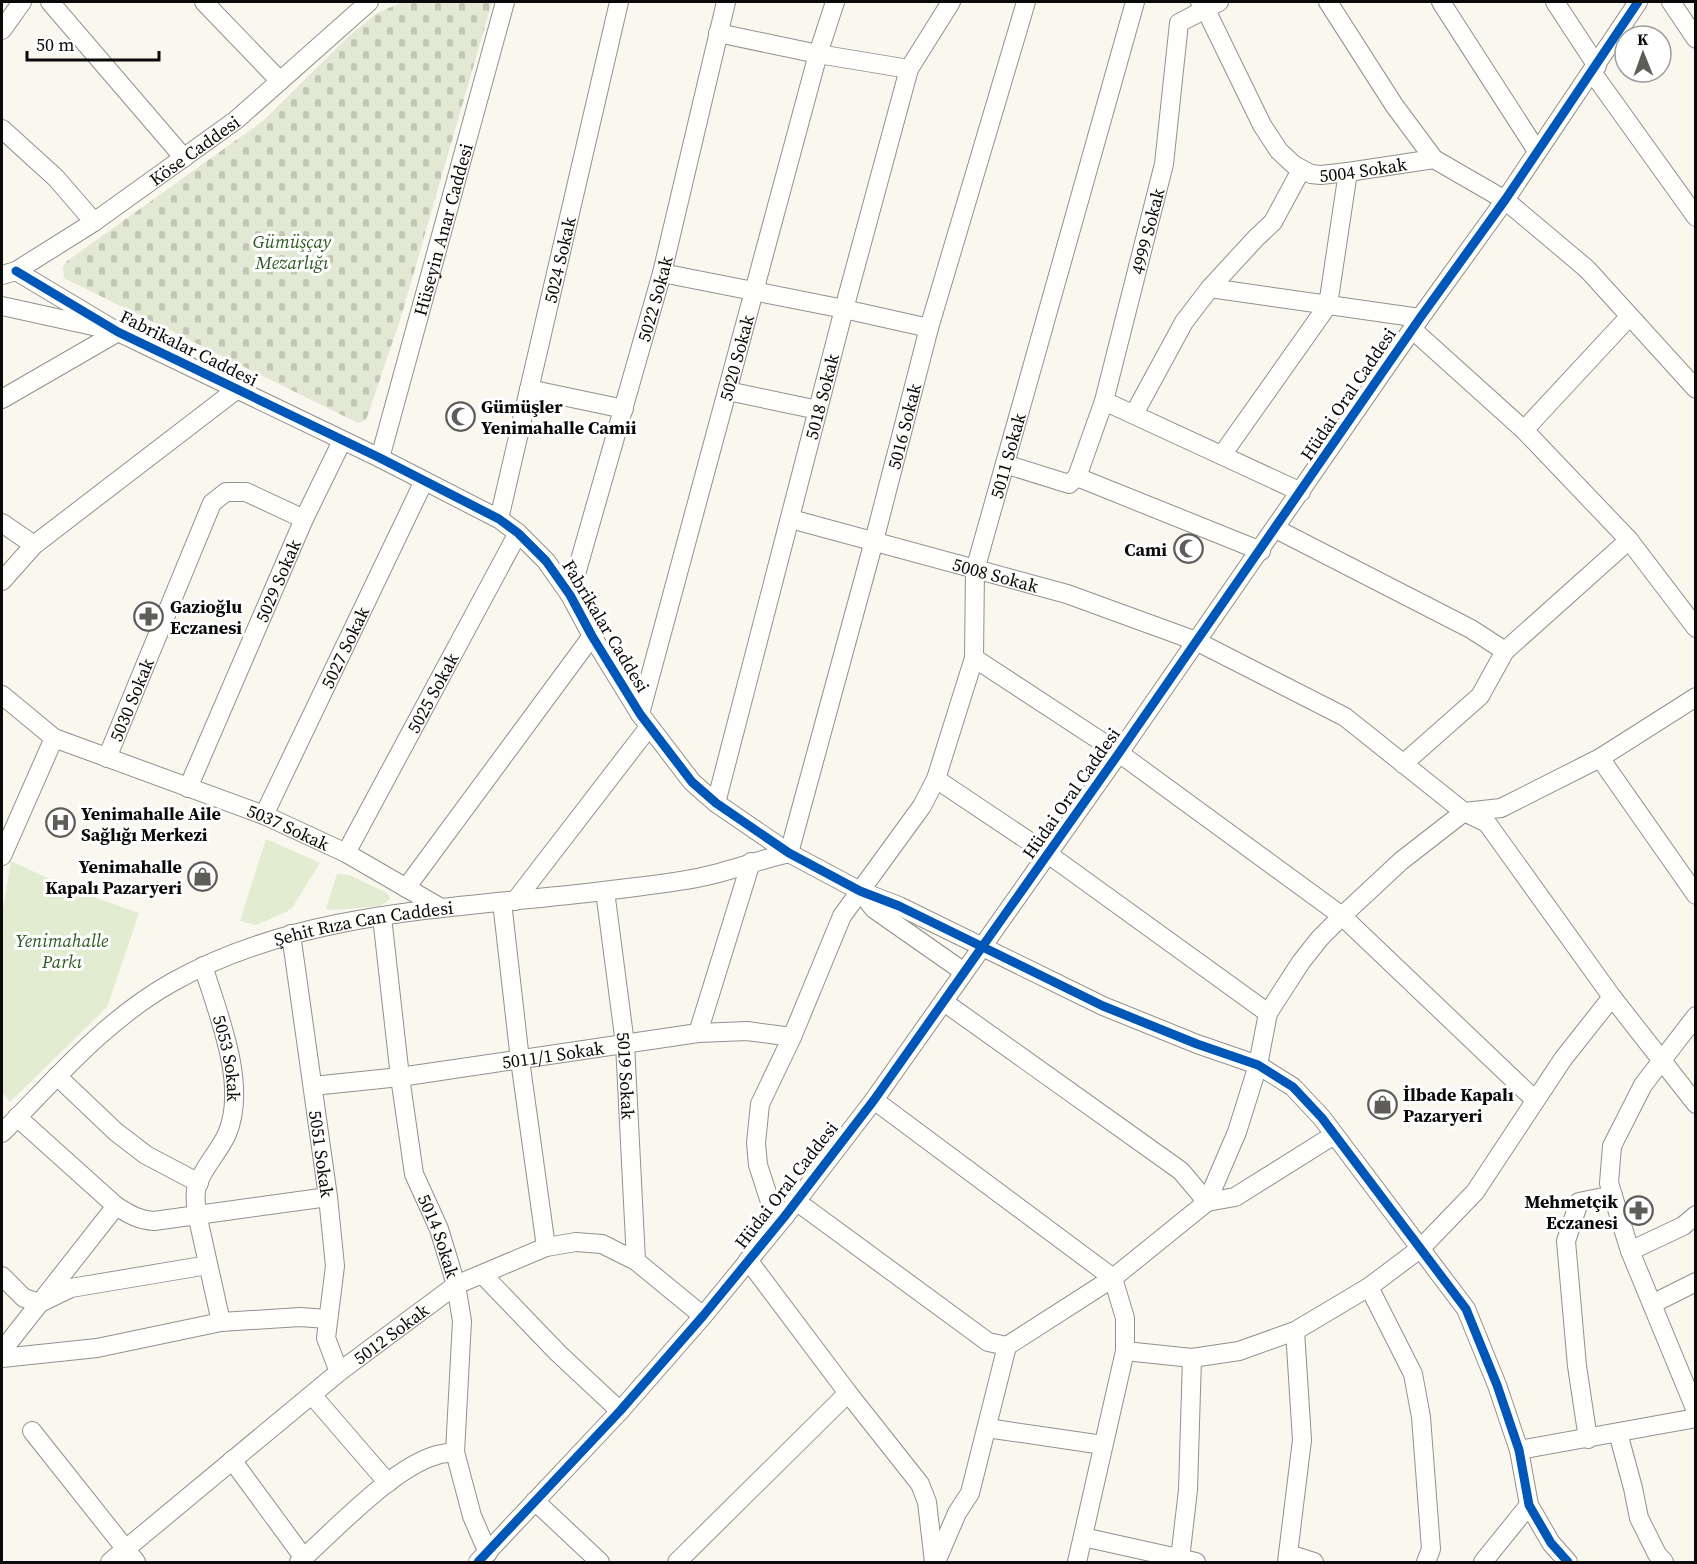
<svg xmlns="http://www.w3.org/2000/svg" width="1697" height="1564" font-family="'Source Serif 4',serif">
  <defs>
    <pattern id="cemetery-stones" width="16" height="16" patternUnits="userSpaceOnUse" patternTransform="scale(1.5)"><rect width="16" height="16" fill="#e3e8d4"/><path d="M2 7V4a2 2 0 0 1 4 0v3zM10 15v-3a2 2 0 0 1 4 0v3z" fill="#c1c6b5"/></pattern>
  </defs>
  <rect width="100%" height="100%" fill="#f9f7ee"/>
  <g fill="#e1ecd0">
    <path d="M266,839L320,863L292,908L286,912L256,925L240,921Z"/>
    <path d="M11,861L73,890L139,913L107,1007L10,1102L2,1092V915Z"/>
    <path d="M337,874L349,875L387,893L390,899L380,906L331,910L326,909Z"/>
  </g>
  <path fill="url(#cemetery-stones)" d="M403,2H492L401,317L366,420L358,423L64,278L63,267L67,261L263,121L349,36L377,13Z"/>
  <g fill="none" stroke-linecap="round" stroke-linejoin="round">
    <defs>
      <g id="minor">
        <path d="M50,2L184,158"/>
        <path d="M204,2L280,81"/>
        <path id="s1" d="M1200,2L1206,10L1262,125L1279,151L1294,165L1311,174L1321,175L1348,172L1434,159L1505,200L1587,269L1696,389"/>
        <path d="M1328,2L1394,105L1434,159"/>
        <path d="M1441,2L1537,151"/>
        <path d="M1555,2L1597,66"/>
        <path d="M1671,2L1696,39"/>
        <path d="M2,30L22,2"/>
        <path d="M718,33L818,54L909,69"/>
        <path d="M1592,72L1696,217"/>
        <path d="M2,129L56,178L94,222"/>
        <path d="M16,271L118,332L380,458L499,519L518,533L546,561L570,595L592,636L640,714L692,782L716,803L789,853L860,891L899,906L1103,1006L1197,1044L1258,1065L1293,1087L1322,1118L1466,1309L1497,1385L1519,1450L1529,1505L1551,1543L1568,1562"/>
        <path d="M662,273L844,309L929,328"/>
        <path id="s2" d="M2,275L16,271L94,222L236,120L369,2"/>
        <path d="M1210,288L1420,318"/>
        <path d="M2,306L102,328"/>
        <path d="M1413,330L1524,430L1629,540L1696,628"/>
        <path d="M529,389L624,409"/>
        <path d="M728,391L818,410"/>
        <path d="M2,399L118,332"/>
        <path d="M1104,401L1301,492"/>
        <path d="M1134,414L1184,322L1210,288L1256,238L1273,222L1301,170"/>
        <path d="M1524,430L1629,317"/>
        <path d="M1222,455L1328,305L1348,172"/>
        <path id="s3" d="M380,458L505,2"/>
        <path d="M1005,464L1069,484L1077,477L1261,551"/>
        <path id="s4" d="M1077,477L1104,401L1164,164L1179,23L1219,2"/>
        <path id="s5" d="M499,519L619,2"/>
        <path id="s6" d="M791,519L1067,594L1196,641L1345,717L1464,812L1487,823L1612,997L1696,1104"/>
        <path d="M2,523L34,545"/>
        <path d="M1276,529L1471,629L1505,651"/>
        <path d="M2,581L34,545L236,390"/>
        <path id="s7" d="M570,595L662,273L726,2"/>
        <path d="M974,658L1119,753L1342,916L1535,1100"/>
        <path id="s8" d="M2,695L54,738L264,815L346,853L441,908"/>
        <path id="s9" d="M640,714L818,54L835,2"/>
        <path id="s10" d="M107,758L212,503L226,492H246L304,519"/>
        <path d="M1600,758L1696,895"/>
        <path d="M1403,764L1480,696L1505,651L1629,540"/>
        <path d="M936,779L1048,854L1268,1013"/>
        <path id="s11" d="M188,788L304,519L342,441"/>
        <path id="s12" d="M716,803L844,309L909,69L951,2"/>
        <path id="s13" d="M264,815L424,481"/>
        <path id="s14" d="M346,853L518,533"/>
        <path d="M2,856L54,738"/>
        <path d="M406,888L592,636"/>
        <path id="s15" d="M605,891L625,1044L636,1261"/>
        <path d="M863,895L874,909L964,972"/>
        <path d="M515,901L649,727"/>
        <path d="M502,902L520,1060L546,1247"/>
        <path id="s16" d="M382,917L400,1077L414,1174L439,1229L456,1285L462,1321L455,1452L472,1516L488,1553"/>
        <path id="s17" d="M291,934L328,1197L335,1266L326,1338L339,1372"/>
        <path id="s18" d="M203,966C218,1014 248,1085 227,1134C219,1152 203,1167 197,1186C194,1195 196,1205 197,1214L221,1322"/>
        <path d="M944,1002L1181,1171L1207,1202L1235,1197L1334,1135"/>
        <path d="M1696,1016L1643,1085L1612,1146L1609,1183L1630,1251L1696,1411"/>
        <path d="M698,1033L751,862"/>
        <path d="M57,1076L116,1132L146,1155L199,1183"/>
        <path id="s19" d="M313,1086L400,1077L698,1033L747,1031L792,1037"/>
        <path d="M874,1100L1113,1278L1125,1318V1351L1077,1562"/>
        <path d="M17,1117L116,1206C129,1214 138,1220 154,1221L328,1197"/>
        <path id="s20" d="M2,1133C55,1080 104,1021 171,983C301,909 458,909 603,891C634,887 666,884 697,878C729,872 758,860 789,853L874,541L929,328L1026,2"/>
        <path d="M796,1201L988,1342L1007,1346L970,1493L957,1513L936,1562"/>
        <path id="s21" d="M785,1216L770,1202L758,1165L756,1143L760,1104L792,1037L842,916L922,806L936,779L974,658L975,570L1135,2"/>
        <path d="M1630,1251L1683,1226L1696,1215"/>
        <path d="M748,1260L848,1393L920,1484L927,1502L934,1562"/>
        <path d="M483,1275L558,1353L620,1411"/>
        <path d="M2,1276L24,1298L40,1303L71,1288L208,1265"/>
        <path d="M1369,1287L1413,1374L1421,1417L1431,1549L1426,1562"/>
        <path d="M1652,1304L1696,1282"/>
        <path d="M1007,1346L1113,1278L1207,1202L1237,1132L1258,1065L1268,1013L1301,962L1320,938L1342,916L1401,861L1464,812L1501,808L1600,758L1696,697"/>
        <path d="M2,1351L116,1206"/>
        <path d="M1125,1351L1192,1358L1239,1351L1295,1331L1369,1287L1421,1248L1475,1192L1563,1059L1612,997"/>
        <path d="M2,1358L97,1348L221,1322L300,1317L327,1319"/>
        <path d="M312,1395L388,1483"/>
        <path d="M987,1428L1103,1445"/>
        <path d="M32,1431L136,1562"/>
        <path d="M1618,1433L1633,1488L1639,1518L1657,1554L1664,1562"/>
        <path d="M1588,1439L1577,1366L1566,1241L1579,1202L1613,1195"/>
        <path d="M1519,1450L1696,1418"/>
        <path d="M232,1460L304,1558"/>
        <path d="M535,1501L600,1562"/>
        <path d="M1083,1537L1196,1562"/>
        <path d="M1289,1554L1314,1562"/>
        <path d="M1180,1559L1188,1490L1192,1358"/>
        <path id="s22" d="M110,1562L339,1372L456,1285L546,1247L576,1242L602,1244L636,1261L703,1316"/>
        <path d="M299,1562C334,1531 393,1467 437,1455C443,1453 450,1453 455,1452"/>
        <path d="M478,1562L620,1411L703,1316L785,1216L874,1100L1119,753L1420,318L1505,200L1638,2"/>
        <path d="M677,1562L848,1393"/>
        <path d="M1287,1562L1302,1440L1295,1331"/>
        <path d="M1483,1562L1529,1505"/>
      </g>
    </defs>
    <use href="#minor" stroke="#92918d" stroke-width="20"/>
    <use href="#minor" stroke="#fefefc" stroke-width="18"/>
    <defs>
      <g id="cycleway">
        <path d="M16,271L118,332L380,458L499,519L518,533L546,561L570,595L592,636L640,714L692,782L716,803L789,853L860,891L899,906L1103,1006L1197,1044L1258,1065L1293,1087L1322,1118L1466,1309L1497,1385L1519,1450L1529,1505L1551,1543L1568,1562"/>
        <path d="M478,1562L620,1411L703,1316L785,1216L874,1100L1119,753L1420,318L1505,200L1638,2"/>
      </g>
    </defs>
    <use href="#cycleway" stroke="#fff" stroke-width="13"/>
    <use href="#cycleway" stroke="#0057b8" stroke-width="9"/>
  </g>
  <defs>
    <symbol id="mosque-ring" viewBox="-11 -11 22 22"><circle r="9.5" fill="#fff" stroke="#5e5d5a" stroke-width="1.5"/><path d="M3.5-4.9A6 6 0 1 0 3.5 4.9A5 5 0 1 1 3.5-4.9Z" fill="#5e5d5a"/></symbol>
    <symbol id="pharmacy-ring" viewBox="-11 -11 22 22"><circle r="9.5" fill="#fff" stroke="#5e5d5a" stroke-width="1.5"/><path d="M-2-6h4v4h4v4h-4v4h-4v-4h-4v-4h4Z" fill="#5e5d5a"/></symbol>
    <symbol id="hospital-ring" viewBox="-11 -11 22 22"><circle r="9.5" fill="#fff" stroke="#5e5d5a" stroke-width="1.5"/><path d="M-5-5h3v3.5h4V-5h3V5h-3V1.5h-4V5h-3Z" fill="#5e5d5a"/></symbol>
    <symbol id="shop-ring" viewBox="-11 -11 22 22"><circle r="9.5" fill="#fff" stroke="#5e5d5a" stroke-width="1.5"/><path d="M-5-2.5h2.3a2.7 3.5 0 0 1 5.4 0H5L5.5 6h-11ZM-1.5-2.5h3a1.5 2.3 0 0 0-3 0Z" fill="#5e5d5a"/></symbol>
  </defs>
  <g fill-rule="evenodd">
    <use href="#mosque-ring" x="444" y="400" width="33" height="33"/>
    <use href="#mosque-ring" x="1172" y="532" width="33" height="33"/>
    <use href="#pharmacy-ring" x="132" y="600" width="33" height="33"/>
    <use href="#hospital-ring" x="44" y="806" width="33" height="33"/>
    <use href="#shop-ring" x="186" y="860" width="33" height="33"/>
    <use href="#shop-ring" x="1366" y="1088" width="33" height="33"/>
    <use href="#pharmacy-ring" x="1622" y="1194" width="33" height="33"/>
  </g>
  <g text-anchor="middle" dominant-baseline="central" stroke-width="6" stroke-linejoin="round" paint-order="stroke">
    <g font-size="18" fill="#0a0a0a" stroke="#fff">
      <text stroke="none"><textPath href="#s2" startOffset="230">Köse Caddesi</textPath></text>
      <text stroke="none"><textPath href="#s1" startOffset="261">5004 Sokak</textPath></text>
      <text stroke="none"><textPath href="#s3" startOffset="237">Hüseyin Anar Caddesi</textPath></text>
      <text stroke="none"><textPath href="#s4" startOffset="256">4999 Sokak</textPath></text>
      <text stroke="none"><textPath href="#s5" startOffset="266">5024 Sokak</textPath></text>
      <text stroke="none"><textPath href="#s7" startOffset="308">5022 Sokak</textPath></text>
      <text transform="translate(189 348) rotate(26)">Fabrikalar Caddesi</text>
      <text stroke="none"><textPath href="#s9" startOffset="369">5020 Sokak</textPath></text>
      <text transform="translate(1348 394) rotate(-56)">Hüdai Oral Caddesi</text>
      <text stroke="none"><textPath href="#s12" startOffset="420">5018 Sokak</textPath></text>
      <text stroke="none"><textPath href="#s20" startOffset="1304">5016 Sokak</textPath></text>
      <text stroke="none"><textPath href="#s21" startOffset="826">5011 Sokak</textPath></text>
      <text stroke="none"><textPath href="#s6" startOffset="212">5008 Sokak</textPath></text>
      <text stroke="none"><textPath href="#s11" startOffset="226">5029 Sokak</textPath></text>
      <text transform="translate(606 626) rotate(59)">Fabrikalar Caddesi</text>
      <text stroke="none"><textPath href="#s13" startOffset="186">5027 Sokak</textPath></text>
      <text stroke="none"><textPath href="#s14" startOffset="182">5025 Sokak</textPath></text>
      <text stroke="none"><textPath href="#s10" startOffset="63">5030 Sokak</textPath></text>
      <text transform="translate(1071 793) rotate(-55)">Hüdai Oral Caddesi</text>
      <text stroke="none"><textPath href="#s8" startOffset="318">5037 Sokak</textPath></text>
      <text stroke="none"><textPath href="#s20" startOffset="430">Şehit Rıza Can Caddesi</textPath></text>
      <text stroke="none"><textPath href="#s19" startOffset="242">5011/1 Sokak</textPath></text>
      <text stroke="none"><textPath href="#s18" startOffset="96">5053 Sokak</textPath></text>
      <text stroke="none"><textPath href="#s15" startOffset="186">5019 Sokak</textPath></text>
      <text stroke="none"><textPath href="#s17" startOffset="222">5051 Sokak</textPath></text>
      <text transform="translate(786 1185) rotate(-52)">Hüdai Oral Caddesi</text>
      <text stroke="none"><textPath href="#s16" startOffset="326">5014 Sokak</textPath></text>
      <text stroke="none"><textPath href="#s22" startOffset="362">5012 Sokak</textPath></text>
    </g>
    <g font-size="18" font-style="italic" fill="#2c5b22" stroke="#fff">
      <text x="292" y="241">Gümüşçay<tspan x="292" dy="21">Mezarlığı</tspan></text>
      <text x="62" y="940">Yenimahalle<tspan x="62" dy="21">Parkı</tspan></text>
    </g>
    <g font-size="18" font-weight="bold" fill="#0a0a0a" stroke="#fff" text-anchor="start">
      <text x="481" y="406">Gümüşler<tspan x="481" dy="21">Yenimahalle Camii</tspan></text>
      <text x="1167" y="549" text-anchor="end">Cami</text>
      <text x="170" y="606">Gazioğlu<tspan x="170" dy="21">Eczanesi</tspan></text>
      <text x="81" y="813">Yenimahalle Aile<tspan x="81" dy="21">Sağlığı Merkezi</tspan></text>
      <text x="182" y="866" text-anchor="end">Yenimahalle<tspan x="182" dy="21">Kapalı Pazaryeri</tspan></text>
      <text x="1403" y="1094">İlbade Kapalı<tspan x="1403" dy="21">Pazaryeri</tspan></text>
      <text x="1618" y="1201" text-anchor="end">Mehmetçik<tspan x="1618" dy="21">Eczanesi</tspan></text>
    </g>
  </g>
  <rect width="1697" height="1564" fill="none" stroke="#0a0a0a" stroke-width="6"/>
  <g transform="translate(1643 54) rotate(359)"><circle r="28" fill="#ffffff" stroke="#9d9d9d" stroke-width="1.5"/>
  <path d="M0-4.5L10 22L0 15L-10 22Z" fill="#5e5d5a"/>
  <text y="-9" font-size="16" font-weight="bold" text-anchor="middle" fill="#0a0a0a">K</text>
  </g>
  <path d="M27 51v9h132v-9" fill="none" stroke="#0a0a0a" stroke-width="3"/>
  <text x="36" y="51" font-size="18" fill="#0a0a0a" stroke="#ffffff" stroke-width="4.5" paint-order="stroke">50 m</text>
</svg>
